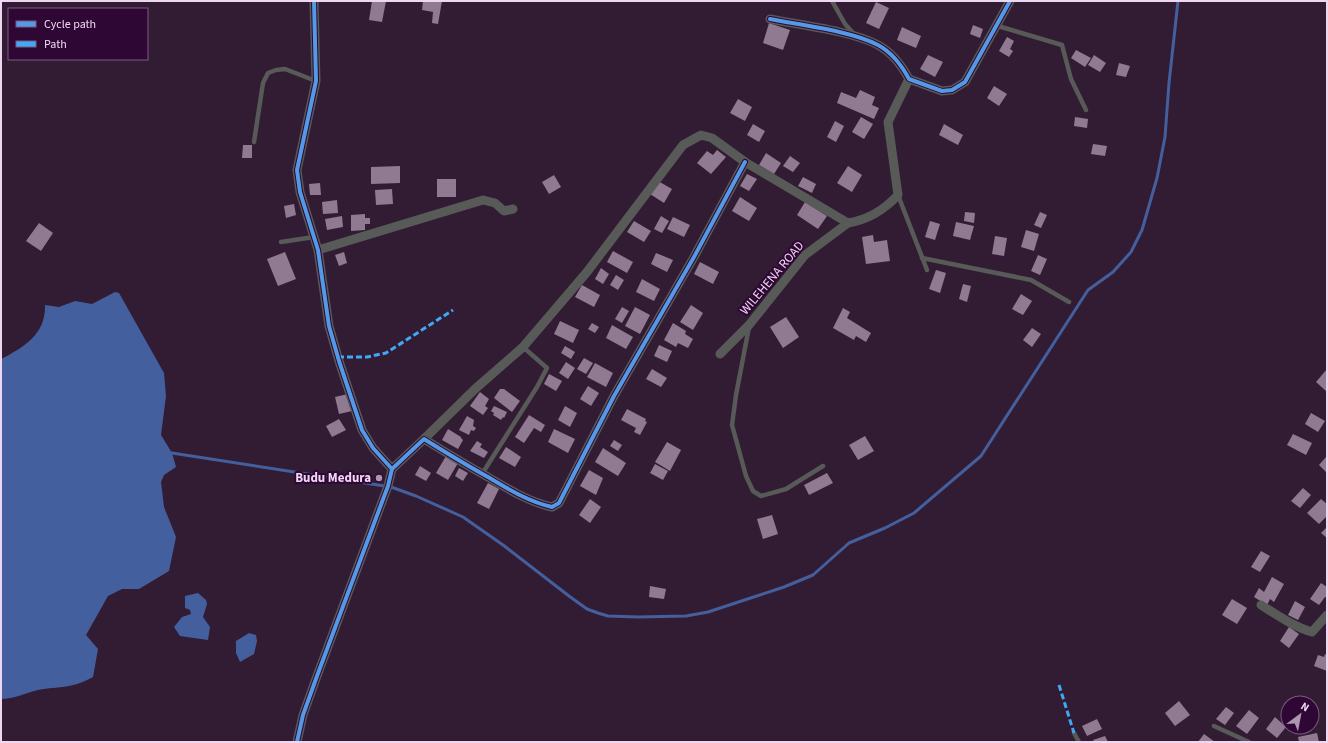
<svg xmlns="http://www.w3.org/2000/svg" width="1328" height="743" font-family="'Source Sans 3',sans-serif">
  <rect width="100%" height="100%" fill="#321c34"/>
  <g fill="#445f9d">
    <path d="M115,292L119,293L164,373L166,396L161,435L172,453L176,467L164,475L161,482L164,507L176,537L169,571L139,589H122L108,596L86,635L98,649L93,677C72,689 60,686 38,690C25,693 14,699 1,699V359C24,347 46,334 45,305L59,307L75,301L92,304Z"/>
    <path d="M198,593L206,600L207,604L203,617L210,627L208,640L180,636L174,627L182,617L191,614L190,610L185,608V596Z"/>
    <path d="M249,633L256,635L257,641L254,654L240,662L236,653V641Z"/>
  </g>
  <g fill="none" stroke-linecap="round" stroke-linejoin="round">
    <path stroke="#445f9d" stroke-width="3" d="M172,453L391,487L416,496L463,517L503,545L569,596L587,609L598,613L608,616L638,617L686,616L708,612L784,587L813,575L849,543L885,528L914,513L981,456L1088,290L1113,272L1131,252L1142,230L1157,178L1165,137L1169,83L1178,1"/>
  </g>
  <g fill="#907a92">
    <path d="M372,1H386L382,22L369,20Z"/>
    <path d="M423,1H442L438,24L432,23L433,12L422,10Z"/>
    <path d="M876,2L889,8L879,29L866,23Z"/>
    <path d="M769,23L790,30L783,50L763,43Z"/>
    <path d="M973,25L983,29L980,38L970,34Z"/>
    <path d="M902,27L921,36L916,48L897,40Z"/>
    <path d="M1007,37L1014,41L1010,49L1013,51L1009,57L999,51Z"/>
    <path d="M1076,50L1091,58L1085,67L1071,58Z"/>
    <path d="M928,55L943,62L935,77L920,69Z"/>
    <path d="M1094,55L1106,63L1100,72L1088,65Z"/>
    <path d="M1119,63L1130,66L1126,77L1116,75Z"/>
    <path d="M994,86L1007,94L999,106L987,98Z"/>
    <path d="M860,90L875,97L872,105L879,108L874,119L837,103L841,92L856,98Z"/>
    <path d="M738,99L752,107L745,121L730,113Z"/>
    <path d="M861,117L873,124L864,139L852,132Z"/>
    <path d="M1075,117L1088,119L1087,128L1074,126Z"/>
    <path d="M835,121L844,126L836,142L827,137Z"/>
    <path d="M753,124L765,131L759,142L747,135Z"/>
    <path d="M944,124L963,135L958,145L939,135Z"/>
    <path d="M1093,144L1107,146L1105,156L1091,154Z"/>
    <path d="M243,145H252V158H242Z"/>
    <path d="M717,150L726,157L711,174L697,163L707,151L713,155Z"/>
    <path d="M766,153L781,163L774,174L759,165Z"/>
    <path d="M790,156L800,163L793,172L783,166Z"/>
    <path d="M400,166V183L371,184V167Z"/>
    <path d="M848,166L862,175L852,192L837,183Z"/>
    <path d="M747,174L757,179L749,191L740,186Z"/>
    <path d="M554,175L561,187L549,194L542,182Z"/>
    <path d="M803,177L816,184L812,193L798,186Z"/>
    <rect x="437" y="179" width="19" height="18"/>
    <path d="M658,181L672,189L664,203L650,194Z"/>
    <path d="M320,183L321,195H310L309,184Z"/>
    <path d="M392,189L393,204L376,205L375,190Z"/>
    <path d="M740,197L757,208L749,221L732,211Z"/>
    <path d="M337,200L338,213L323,214L322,202Z"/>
    <path d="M805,202L827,216L818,229L797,215Z"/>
    <path d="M294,204L296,215L286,218L284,206Z"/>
    <path d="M965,212L975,213L974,223L964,221Z"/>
    <path d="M1040,212L1047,215L1041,228L1034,225Z"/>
    <path d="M365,214V218H370V224H365V230L351,231V215Z"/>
    <path d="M342,216L343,227L327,230L325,219Z"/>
    <path d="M661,216L669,221L662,233L654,229Z"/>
    <path d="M673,217L690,225L684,237L667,229Z"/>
    <path d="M634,221L651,231L644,242L627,232Z"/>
    <path d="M930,221L940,224L935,240L925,237Z"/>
    <path d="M956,222L974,226L970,240L953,236Z"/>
    <path d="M39,223L53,233L41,251L26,241Z"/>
    <path d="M1026,230L1039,234L1034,251L1021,247Z"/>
    <path d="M873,235L874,242L887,240L890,261L866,264L862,237Z"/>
    <path d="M995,236L1007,238L1004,256L992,254Z"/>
    <path d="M613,251L633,262L627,273L607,262Z"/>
    <path d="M285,252L296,279L278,286L267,259Z"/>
    <path d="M344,252L347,263L339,266L335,255Z"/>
    <path d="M656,253L673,260L667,272L651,264Z"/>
    <path d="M1038,255L1047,259L1040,275L1031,271Z"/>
    <path d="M700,262L719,272L713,284L694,274Z"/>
    <path d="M601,268L609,274L603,284L595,279Z"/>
    <path d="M936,270L946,273L940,293L929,289Z"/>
    <path d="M616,275L624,280L618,290L610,285Z"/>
    <path d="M642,279L660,289L654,301L636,292Z"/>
    <path d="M963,284L971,286L967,302L959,299Z"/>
    <path d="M582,285L600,295L594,307L575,297Z"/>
    <path d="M1021,294L1032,301L1023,315L1012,309Z"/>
    <path d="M691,305L703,313L693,330L680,322Z"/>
    <path d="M622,307L629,311L622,323L615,319Z"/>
    <path d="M635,307L650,315L640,334L625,326Z"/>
    <path d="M843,308L850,312L847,318L871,333L866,342L856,336L854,340L833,328Z"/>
    <path d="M786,317L799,337L783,348L770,327Z"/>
    <path d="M560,321L579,330L573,343L554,334Z"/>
    <path d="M592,323L599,327L595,333L588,329Z"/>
    <path d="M673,323L686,331L685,334L693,339L688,348L678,343L676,347L664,340Z"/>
    <path d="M612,325L633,337L626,349L606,338Z"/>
    <path d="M1032,328L1041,334L1032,347L1023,340Z"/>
    <path d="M659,345L672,351L667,362L654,356Z"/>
    <path d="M565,346L575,352L571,359L561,353Z"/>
    <path d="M584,358L593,363L586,374L577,369Z"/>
    <path d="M566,362L575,368L568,379L559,373Z"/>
    <path d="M595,363L613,373L606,387L587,377Z"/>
    <path d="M652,369L667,378L661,387L646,379Z"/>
    <path d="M1327,369V390L1326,391L1316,382Z"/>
    <path d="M549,374L562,381L556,391L544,384Z"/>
    <path d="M588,386L599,393L591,406L580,399Z"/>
    <path d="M500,389H504L520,401L512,412L494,398Z"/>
    <path d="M480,392L489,399L485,406L488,408L483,415L470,406Z"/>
    <path d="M348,394L352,411L339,414L335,397Z"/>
    <path d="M494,406L507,412L504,418L503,417L501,420L493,415L494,413L491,411Z"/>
    <path d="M565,406L577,413L570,427L558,420Z"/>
    <path d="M627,409L646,419L645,421L647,422L640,435L634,432L636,428L621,420Z"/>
    <path d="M1311,413L1325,421L1318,432L1305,424Z"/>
    <path d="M529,415L545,425L541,432L534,428L524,443L515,437Z"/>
    <path d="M467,416L474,420L473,426L476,428L474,431L471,430L469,435L459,430Z"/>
    <path d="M339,419L346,430L332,437L326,426Z"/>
    <path d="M448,429L461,437V438L463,440L458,449L442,440Z"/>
    <path d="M554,429L575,439L568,453L548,442Z"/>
    <path d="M1293,434L1312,443L1306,455L1287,445Z"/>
    <path d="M865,436L874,451L858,460L849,445Z"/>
    <path d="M614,440L622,445L618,451L610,446Z"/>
    <path d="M477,441L482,444L480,447L488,452L484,458L470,451Z"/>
    <path d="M667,442L681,450L670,471L655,462Z"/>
    <path d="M506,447L521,457L515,467L499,458Z"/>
    <path d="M603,448L626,463L618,476L595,462Z"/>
    <path d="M446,456L458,463L448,480L436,473Z"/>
    <path d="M1327,456V473L1319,465Z"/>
    <path d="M655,464L668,471L663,480L650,473Z"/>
    <path d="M420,466L431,473L426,481L415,475Z"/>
    <path d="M459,468L468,473L463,481L455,476Z"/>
    <path d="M589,470L603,478L596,495L580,486Z"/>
    <path d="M827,473L833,483L809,495L804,485Z"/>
    <path d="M488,483L499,489L489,509L477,503Z"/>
    <path d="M1303,488L1311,495L1300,508L1291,501Z"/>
    <path d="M590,499L601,507L590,523L579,515Z"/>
    <path d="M1321,499L1327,504V516L1319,524L1307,513Z"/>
    <path d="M772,515L778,534L763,539L757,519Z"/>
    <path d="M1327,527V538L1321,533Z"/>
    <path d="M1261,551L1270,556L1260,572L1251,567Z"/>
    <path d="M1272,577L1284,584L1274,602L1270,599L1267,605L1254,597L1259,588L1264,592Z"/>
    <path d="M1321,583L1327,587V598L1325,597L1319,605L1310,599Z"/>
    <path d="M650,586L666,589L664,599L649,597Z"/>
    <path d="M1232,599L1247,608L1237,624L1222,615Z"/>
    <path d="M1295,601L1305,607L1298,620L1288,615Z"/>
    <path d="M1289,627L1299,634L1289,648L1280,641Z"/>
    <path d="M1325,654L1327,655V671L1314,666L1318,655L1324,657Z"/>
    <path d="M1179,701L1190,715L1175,726L1165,713Z"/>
    <path d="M1226,707L1234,713L1225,725L1216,719Z"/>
    <path d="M1249,710L1259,718L1247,734L1236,726Z"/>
    <path d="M1275,717L1286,727L1277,738L1266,729Z"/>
    <path d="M1097,719L1102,729L1087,736L1082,726Z"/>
    <path d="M1317,733L1319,742H1299L1298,737Z"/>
    <path d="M1204,734L1215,742H1198Z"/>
    <path d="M1105,736L1108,742H1094L1093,740Z"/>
  </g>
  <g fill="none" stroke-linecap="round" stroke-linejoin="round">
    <g stroke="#575a57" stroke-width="4.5">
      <path d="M832,1L845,24L854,34"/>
      <path d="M998,26L1062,45L1071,79L1086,110"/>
      <path d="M254,142L263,83L268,73L276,70L285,69L316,81"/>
      <path d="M898,195L927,270"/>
      <path d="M281,242L314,237"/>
      <path d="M922,258L1031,280L1069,302"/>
      <path d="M749,327L736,395L732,425L746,476L753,491L761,496L786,489L823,466"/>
      <path d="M482,474L537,387L547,368L523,347"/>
      <path d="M1214,726L1249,742"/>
      <path d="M1074,733L1079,742"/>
    </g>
    <g stroke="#575a57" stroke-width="9">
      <path d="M314,1L316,81L297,170L300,192L318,250L329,326L339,361L362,430L373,448L392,469"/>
      <path d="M770,19C800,25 852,31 878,45C891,52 902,66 909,79L942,91L952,90L965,82L1010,1"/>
      <path d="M318,250L483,200L495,203L504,211L513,209"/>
      <path d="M720,354L749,325L805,255L848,223"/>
      <path d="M424,439L475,389L523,347L587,272L683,145L701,135L712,138L745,162L848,223C867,220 885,209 898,195L888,122L909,79"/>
      <path d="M1261,605C1277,615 1294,627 1312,632L1327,615"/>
      <path d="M297,742L303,715L317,676L388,486L392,469L424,439C445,452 466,465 488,477C508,489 529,502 552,507L559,503L614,396L694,257L745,162"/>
    </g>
    <g stroke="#3fa9f5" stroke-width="3" stroke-dasharray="6 3" stroke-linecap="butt">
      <path d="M338,357H367L386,353L453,310"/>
      <path d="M1059,685L1074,733"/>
    </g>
    <defs>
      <g id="cycleway">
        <path d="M314,1L316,81L297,170L300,192L318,250L329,326L339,361L362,430L373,448L392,469"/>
        <path d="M770,19C800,25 852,31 878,45C891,52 902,66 909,79L942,91L952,90L965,82L1010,1"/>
        <path d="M297,742L303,715L317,676L388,486L392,469L424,439C445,452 466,465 488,477C508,489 529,502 552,507L559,503L614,396L694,257L745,162"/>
      </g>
    </defs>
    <use href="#cycleway" stroke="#2f0734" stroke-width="6"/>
    <use href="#cycleway" stroke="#5399e6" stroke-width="4"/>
  </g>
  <circle fill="#ad95b0" stroke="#2f0734" stroke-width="1.5" cx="379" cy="478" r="4"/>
  <g text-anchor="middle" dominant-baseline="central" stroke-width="4" stroke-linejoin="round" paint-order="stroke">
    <g font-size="13" fill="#efd6f2" stroke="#2f0734">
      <text transform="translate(772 278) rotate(-50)">WILEHENA ROAD</text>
    </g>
    <g font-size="13" font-weight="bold" fill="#efd6f2" stroke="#2f0734" text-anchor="end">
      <text x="371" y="478">Budu Medura</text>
    </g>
  </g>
  <rect width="1328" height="743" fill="none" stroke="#efd6f2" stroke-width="4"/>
  <rect x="8" y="8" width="140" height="52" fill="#2f0734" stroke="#7c5a80"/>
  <rect x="16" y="21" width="20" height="6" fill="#5399e6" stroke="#7c5a80"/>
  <text x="44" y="28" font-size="12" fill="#efd6f2">Cycle path</text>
  <rect x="16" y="41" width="20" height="6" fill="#3fa9f5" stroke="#7c5a80"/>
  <text x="44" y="48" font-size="12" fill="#efd6f2">Path</text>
  <g transform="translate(1300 715) rotate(32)"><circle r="19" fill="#2f0734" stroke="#7c5a80"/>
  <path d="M0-3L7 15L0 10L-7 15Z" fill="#ad95b0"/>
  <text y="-6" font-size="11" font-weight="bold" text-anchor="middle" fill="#efd6f2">N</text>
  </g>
</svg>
